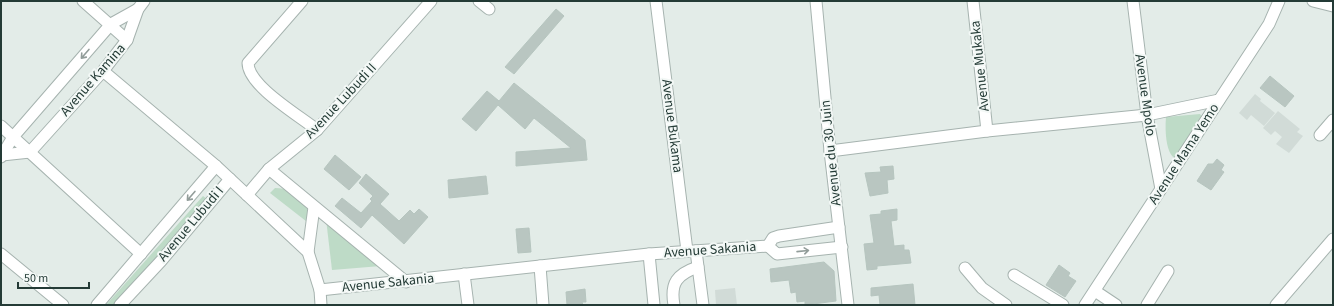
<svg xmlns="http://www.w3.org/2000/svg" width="1334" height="306" font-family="'Source Sans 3',sans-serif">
  <rect width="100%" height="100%" fill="#e3ece8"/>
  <g fill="#d1dbd7">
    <path d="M1255,94L1261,99L1260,101L1275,113L1264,126L1251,115L1247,120L1239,113Z"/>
    <path d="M1278,111L1300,129L1297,132L1303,136L1289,153L1276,144L1282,137L1275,131L1271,135L1263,128Z"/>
    <path d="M735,288L737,305H716L715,290Z"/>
  </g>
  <g fill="#bedbc7">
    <path d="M1200,114L1203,118L1176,159C1165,154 1165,128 1166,117Z"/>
    <path d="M275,188C300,188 308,203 311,225L270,193Z"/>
    <path d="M203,196L208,200L116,305H106Z"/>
    <path d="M326,219L381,266L332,270Z"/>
  </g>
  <g fill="#b9c6c1" stroke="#b6c5bf">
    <path d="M556,9L564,16L514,74L505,67Z"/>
    <path d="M1270,76L1294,96L1285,107L1260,88Z"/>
    <path d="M514,83L585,140L587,160L516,166V152L571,148L534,118L525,129L498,105L476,131L462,119L487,91L499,101Z"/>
    <path d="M335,155L361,177L349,190L324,169Z"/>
    <path d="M1217,159L1224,165L1221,170L1224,172L1211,190L1197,181L1208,164H1213Z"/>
    <path d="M893,166L894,179L887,180L888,193L870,196L865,173L881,172L880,167Z"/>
    <path d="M366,174L389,194L380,204L399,221L410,210L414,214L419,209L428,217L404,244L372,215L361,228L335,206L342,198L361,213L372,201L370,199L373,196L359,183Z"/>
    <path d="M486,176L488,194L449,198L448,180Z"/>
    <path d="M897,209V220L891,221L894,246L904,245V250H909L911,263L877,266V269L867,270L864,244L874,243L870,215L881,214V211Z"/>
    <path d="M529,228L531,252L518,253L516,229Z"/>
    <path d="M824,262L834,271L836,301L805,305V301L797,302L796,292L791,293L789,280L771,282L770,269Z"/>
    <path d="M1059,265L1070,273L1068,276L1076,281L1065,297L1046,285Z"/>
    <path d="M913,284L915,305H880L879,295L871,296V288Z"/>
    <path d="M585,289L586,302H582L583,305H567L566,292Z"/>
  </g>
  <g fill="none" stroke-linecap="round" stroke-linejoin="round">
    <defs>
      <g id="minor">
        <path d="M83,1L127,40"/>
        <path d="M302,1L248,63C248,86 300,116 317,130"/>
        <path d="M479,1L489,9"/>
        <path d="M656,1L687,251"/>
        <path d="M816,1L830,151L848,305"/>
        <path d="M973,1L987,131"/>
        <path d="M1133,1L1147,115L1161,189"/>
        <path d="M1313,1L1333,6"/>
        <path d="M103,71L216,166L293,238L308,252L320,290L649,254L768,246"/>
        <path d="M1,126L141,254"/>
        <path d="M1320,135L1333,120"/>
        <path d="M830,151L987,131L1147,115L1219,100"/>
        <path d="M2,155L30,152L103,71L127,40L138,9L144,1"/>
        <path d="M1,157L13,137L111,24L138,9"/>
        <path d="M269,169L406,282"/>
        <path d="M247,195L269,169L317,130L431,1"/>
        <path d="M768,246L777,254L842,247"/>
        <path d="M768,246L773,238L779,236L839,227"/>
        <path d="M696,251L703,305"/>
        <path d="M308,252L314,207"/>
        <path d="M1,254L63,305"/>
        <path d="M649,254L654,305"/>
        <path d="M540,266L543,305"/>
        <path d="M965,268L982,288L1006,305"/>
        <path d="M464,274L468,305"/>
        <path d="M1014,275L1063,305"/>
        <path d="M320,290L321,305"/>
        <path d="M1095,291L1116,305"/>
        <path d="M97,305L216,166"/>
        <path d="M120,305L161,261L230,179"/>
        <path d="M674,305C670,283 677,274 698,267"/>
        <path d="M1085,305L1269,24L1279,1"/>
        <path d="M1147,305L1168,271"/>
        <path d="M1276,305L1333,239"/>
      </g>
    </defs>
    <use href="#minor" stroke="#a6b3af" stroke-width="13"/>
    <use href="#minor" stroke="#fff" stroke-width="11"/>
  </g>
  <defs><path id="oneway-shaft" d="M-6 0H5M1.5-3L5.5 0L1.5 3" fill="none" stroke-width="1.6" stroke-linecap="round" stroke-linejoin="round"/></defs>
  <g stroke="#929d9a">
    <use href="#oneway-shaft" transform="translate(85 54) rotate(131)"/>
    <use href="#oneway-shaft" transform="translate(191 196) rotate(131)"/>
    <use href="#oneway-shaft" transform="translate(803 251) rotate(-6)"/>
  </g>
  <g text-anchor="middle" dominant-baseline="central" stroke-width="4" stroke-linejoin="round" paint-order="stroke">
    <g font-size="14" fill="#243b36" stroke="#f3f8f6">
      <text transform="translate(980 66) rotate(-96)">Avenue Mukaka</text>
      <text transform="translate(93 80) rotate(-49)">Avenue Kamina</text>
      <text transform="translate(1145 95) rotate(82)">Avenue Mpolo</text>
      <text transform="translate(341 101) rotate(-47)">Avenue Lubudi II</text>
      <text transform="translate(672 126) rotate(83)">Avenue Bukama</text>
      <text transform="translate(831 153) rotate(-96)">Avenue du 30 Juin</text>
      <text transform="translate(1184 154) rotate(-57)">Avenue Mama Yemo</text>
      <text transform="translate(191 224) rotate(-50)">Avenue Lubudi I</text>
      <text transform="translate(710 250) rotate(-4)">Avenue Sakania</text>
      <text transform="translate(388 283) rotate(-6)">Avenue Sakania</text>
    </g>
  </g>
  <rect width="1334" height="306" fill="none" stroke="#243b36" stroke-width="4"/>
  <path d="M18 282v6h71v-6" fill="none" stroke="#243b36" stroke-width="2"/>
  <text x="24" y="282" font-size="12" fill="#243b36" stroke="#f3f8f6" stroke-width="3" paint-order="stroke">50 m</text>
</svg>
